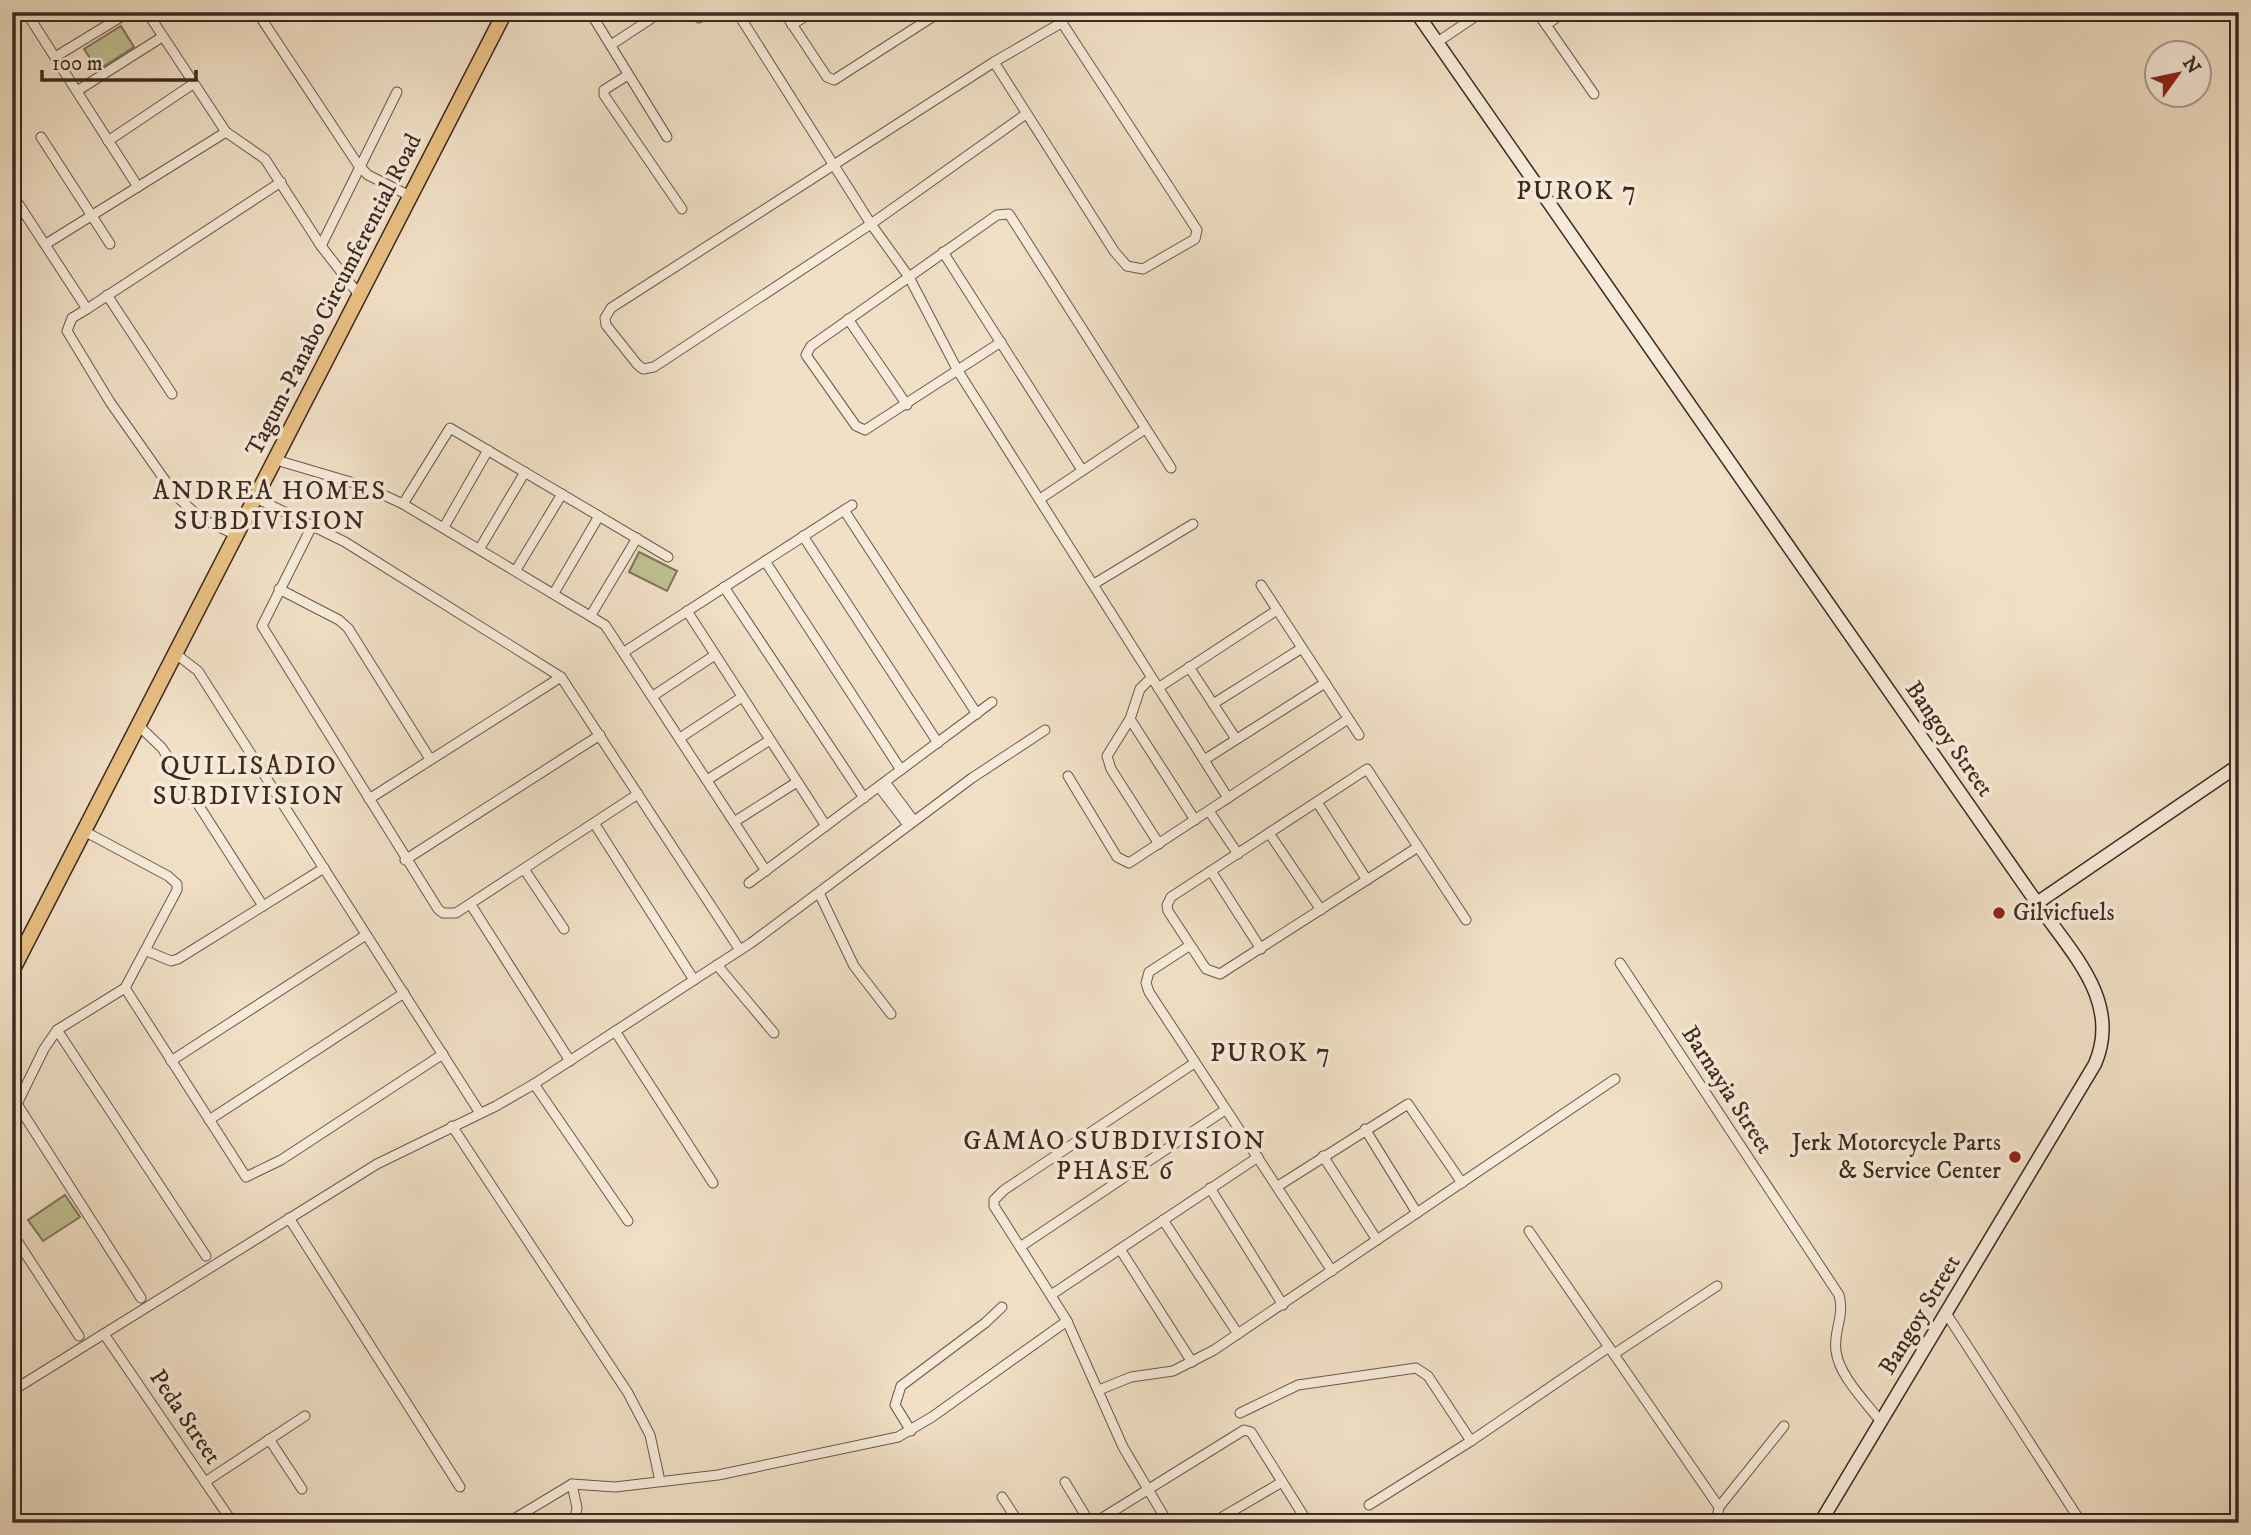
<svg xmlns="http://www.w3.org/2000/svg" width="2251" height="1535" font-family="'IM FELL DW Pica',serif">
  <rect width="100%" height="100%" fill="#f1e0c6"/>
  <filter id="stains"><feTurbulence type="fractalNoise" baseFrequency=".00286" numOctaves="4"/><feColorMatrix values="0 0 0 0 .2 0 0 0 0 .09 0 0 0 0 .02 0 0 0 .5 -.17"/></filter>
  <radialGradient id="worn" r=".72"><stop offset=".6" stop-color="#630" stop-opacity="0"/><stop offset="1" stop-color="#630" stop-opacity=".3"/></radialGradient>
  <g fill="#c0c191" stroke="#7f7558" stroke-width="2">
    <path d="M121,26L134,47L98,70L84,49Z"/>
    <path d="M639,552L677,571L667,591L629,572Z"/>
    <path d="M65,1195L80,1217L43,1241L28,1220Z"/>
  </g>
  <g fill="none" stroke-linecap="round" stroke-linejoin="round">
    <defs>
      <g id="street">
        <path d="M26,12L138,187"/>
        <path d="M147,12L226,132L265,159L321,246L360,296"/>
        <path d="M257,12L359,166L368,175L410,196"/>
        <path d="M590,12L667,137"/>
        <path d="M695,12L699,18"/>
        <path d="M737,12L871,224L909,277L958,371L1228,798"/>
        <path d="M784,12L827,77L834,80L940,12"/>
        <path d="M1537,12L1594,94"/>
        <path d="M792,25L812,12"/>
        <path d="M1546,25L1564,12"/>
        <path d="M1436,43L1482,12"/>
        <path d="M611,45L661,12"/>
        <path d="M55,57L129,12"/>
        <path d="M994,62L1114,251L1127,266L1143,269L1195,239L1197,230L1055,12"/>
        <path d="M628,75L604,90V95L682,209"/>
        <path d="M77,91L162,37"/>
        <path d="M1026,114L871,224L654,367L643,369L637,364L606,325L605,318L611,308L994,62L1061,23"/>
        <path d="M41,137L110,244"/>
        <path d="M108,141L193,84"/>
        <path d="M12,194L87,309L72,318L67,331L110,402L176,496L202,519L236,535"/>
        <path d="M46,244L226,132"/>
        <path d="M321,246L397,92"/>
        <path d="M943,252L1082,470"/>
        <path d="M107,295L172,394"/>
        <path d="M87,309L281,182"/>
        <path d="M848,319L907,405"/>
        <path d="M1001,342L865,430L856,426L806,355L811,346L997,215L1009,214L1171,468"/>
        <path d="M276,460L364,486L403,504L605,625L766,871"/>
        <path d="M256,498L345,542L561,677L740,950"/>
        <path d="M1040,499L1145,429"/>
        <path d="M403,504L450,428L668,557"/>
        <path d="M844,510L977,714"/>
        <path d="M313,524L262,626L438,909L443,913H456L638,794"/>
        <path d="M444,527L488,450"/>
        <path d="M803,536L938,743"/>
        <path d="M480,548L525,472"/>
        <path d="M765,561L901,770"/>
        <path d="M516,570L562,494"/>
        <path d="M1094,584L1193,524"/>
        <path d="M1261,585L1359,735"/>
        <path d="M724,587L864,798"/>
        <path d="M279,589L339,620L348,628L430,759"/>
        <path d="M554,593L599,516"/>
        <path d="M687,611L826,826"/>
        <path d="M591,615L637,538"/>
        <path d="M624,652L852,505"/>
        <path d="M176,654L198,671L480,1113"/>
        <path d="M1189,667L1236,739"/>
        <path d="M1151,678L1140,689L1130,719L1107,756L1111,769L1159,844"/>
        <path d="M1158,688L1277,610"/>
        <path d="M653,696L715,655"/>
        <path d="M1213,704L1302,648"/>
        <path d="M1130,719L1195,820"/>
        <path d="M139,726L162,748L263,906"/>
        <path d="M680,738L742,697"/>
        <path d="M1204,760L1325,683"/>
        <path d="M1068,776L1117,857L1129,863L1348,719"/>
        <path d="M707,780L770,740"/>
        <path d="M885,782L914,821"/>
        <path d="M879,787L908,825"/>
        <path d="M369,799L561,677"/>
        <path d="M1317,802L1367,880"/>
        <path d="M1209,811L1238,854"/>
        <path d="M734,822L797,782"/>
        <path d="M594,823L694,980"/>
        <path d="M1269,833L1321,910"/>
        <path d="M1418,847L1220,974L1206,969L1168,911L1167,905L1171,897L1367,769L1466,920"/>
        <path d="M405,860L600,735"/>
        <path d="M524,869L564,929"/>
        <path d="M1211,871L1261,949"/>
        <path d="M749,883L992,702"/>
        <path d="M819,893L854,966L891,1014"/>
        <path d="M471,905L570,1061"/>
        <path d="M1189,946L1149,972L1146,983L1149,992L1332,1271"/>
        <path d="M147,951L171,961L178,959L324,868"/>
        <path d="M1620,963L1839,1295C1845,1316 1833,1331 1836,1351C1839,1376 1866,1402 1881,1422"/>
        <path d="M717,965L774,1033"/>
        <path d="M125,988L246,1177L281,1160L443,1054"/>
        <path d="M57,1030L206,1256"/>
        <path d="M615,1031L713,1183"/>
        <path d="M171,1061L366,935"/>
        <path d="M534,1084L628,1221"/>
        <path d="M17,1104L141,1298"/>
        <path d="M12,1114L44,1049L57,1030L125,988L177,890V884L168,876L84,831"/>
        <path d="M209,1120L404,993"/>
        <path d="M452,1126L628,1393L650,1435L660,1481"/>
        <path d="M1365,1129L1417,1213"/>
        <path d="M1323,1156L1377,1240"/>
        <path d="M1278,1186L1408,1104L1462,1183"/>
        <path d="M1210,1188L1283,1305"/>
        <path d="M289,1218L460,1487"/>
        <path d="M1163,1220L1238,1334"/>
        <path d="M1529,1231L1719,1507"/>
        <path d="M12,1233L79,1336"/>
        <path d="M1020,1247L1225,1110"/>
        <path d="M1120,1249L1192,1362"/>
        <path d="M1051,1295L1258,1157"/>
        <path d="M1946,1313L2077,1516"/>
        <path d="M104,1334L233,1523"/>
        <path d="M1614,1354L1717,1286"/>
        <path d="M12,1370L16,1376"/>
        <path d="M1099,1390L1131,1377L1173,1371L1214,1350L1615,1079"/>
        <path d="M12,1391L377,1164L496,1106L534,1084L751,943L972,778L1045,730"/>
        <path d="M1240,1413L1298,1385L1416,1368L1428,1376L1471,1441L1609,1347"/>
        <path d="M911,1431L895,1405L901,1386L985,1323L1002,1307"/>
        <path d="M269,1439L302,1489"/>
        <path d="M205,1482L305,1416"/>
        <path d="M1065,1482L1090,1523"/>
        <path d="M572,1484L577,1508L574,1523"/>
        <path d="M1002,1497L1019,1523"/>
        <path d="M1369,1505L1471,1441"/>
        <path d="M507,1523L572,1484L615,1487L718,1475L898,1437L932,1417L1067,1321"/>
        <path d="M1094,1523L1244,1430L1251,1432L1308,1523"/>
        <path d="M1168,1523L1123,1447L1067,1321L994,1206V1200L1004,1190L1193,1064"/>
        <path d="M1212,1523L1282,1482"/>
        <path d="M1716,1523L1719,1507L1784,1426"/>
      </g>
      <g id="secondary">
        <path d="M1416,12L2037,903C2071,953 2122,1001 2095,1064L1820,1523"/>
        <path d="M2037,903L2239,765"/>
      </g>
      <path id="primary" d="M12,971L505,12"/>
    </defs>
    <use href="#street" stroke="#6b574a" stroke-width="11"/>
    <use href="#secondary" stroke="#3e2920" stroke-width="15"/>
    <use href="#primary" stroke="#3e2920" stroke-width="17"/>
    <use href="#street" stroke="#f6ebda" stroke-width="9"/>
    <use href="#secondary" stroke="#f6ebda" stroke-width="12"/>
    <use href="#primary" stroke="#e8c083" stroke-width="14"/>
  </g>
  <g fill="#8f2418" stroke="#f6ebda" stroke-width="2.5">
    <circle cx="1999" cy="913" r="7"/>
    <circle cx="2015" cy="1157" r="7"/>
  </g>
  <g text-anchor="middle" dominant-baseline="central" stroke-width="7" stroke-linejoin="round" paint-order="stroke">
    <g font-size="24" fill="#3e2920" stroke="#f6ebda">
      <text transform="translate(334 295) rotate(-63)">Tagum-Panabo Circumferential Road</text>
      <text transform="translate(1949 739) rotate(55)">Bangoy Street</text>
      <text transform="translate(1727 1090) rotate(57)">Barnayia Street</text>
      <text transform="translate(1920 1315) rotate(-59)">Bangoy Street</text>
      <text transform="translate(185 1417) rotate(56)">Peda Street</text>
    </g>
    <g font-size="24" fill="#3e2920" stroke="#f6ebda" text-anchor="start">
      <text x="2013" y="913">Gilvicfuels</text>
      <text x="2001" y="1143" text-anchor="end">Jerk Motorcycle Parts<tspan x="2001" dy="28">&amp; Service Center</tspan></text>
    </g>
    <g font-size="26" letter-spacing="2" fill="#3e2920" stroke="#f6ebda">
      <text x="1577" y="191">PUROK 7</text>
      <text x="270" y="491">ANDREA HOMES<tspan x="270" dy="30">SUBDIVISION</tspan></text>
      <text x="249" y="766">QUILISADIO<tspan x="249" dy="30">SUBDIVISION</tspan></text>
      <text x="1271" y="1053">PUROK 7</text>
      <text x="1115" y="1141">GAMAO SUBDIVISION<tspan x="1115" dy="30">PHASE 6</tspan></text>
    </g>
  </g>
  <rect width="2251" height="1535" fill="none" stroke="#f1e0c6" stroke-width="42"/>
  <rect x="14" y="14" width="2223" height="1507" fill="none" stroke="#3e2920" stroke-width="3.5"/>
  <rect x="21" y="21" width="2209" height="1493" fill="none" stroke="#3e2920" stroke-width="2"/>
  <g transform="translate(2178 74) rotate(57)"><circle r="33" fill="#f6ebda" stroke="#ac9d90" stroke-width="2"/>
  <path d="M0-5L12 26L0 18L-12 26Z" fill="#8f2418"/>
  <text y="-10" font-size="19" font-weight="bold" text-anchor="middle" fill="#3e2920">N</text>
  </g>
  <path d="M42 70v10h154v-10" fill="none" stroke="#3e2920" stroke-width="3.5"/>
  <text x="52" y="70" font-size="21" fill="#3e2920" stroke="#f6ebda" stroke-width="5" paint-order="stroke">100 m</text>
  <rect width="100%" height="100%" filter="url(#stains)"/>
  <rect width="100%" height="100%" fill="url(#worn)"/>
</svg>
